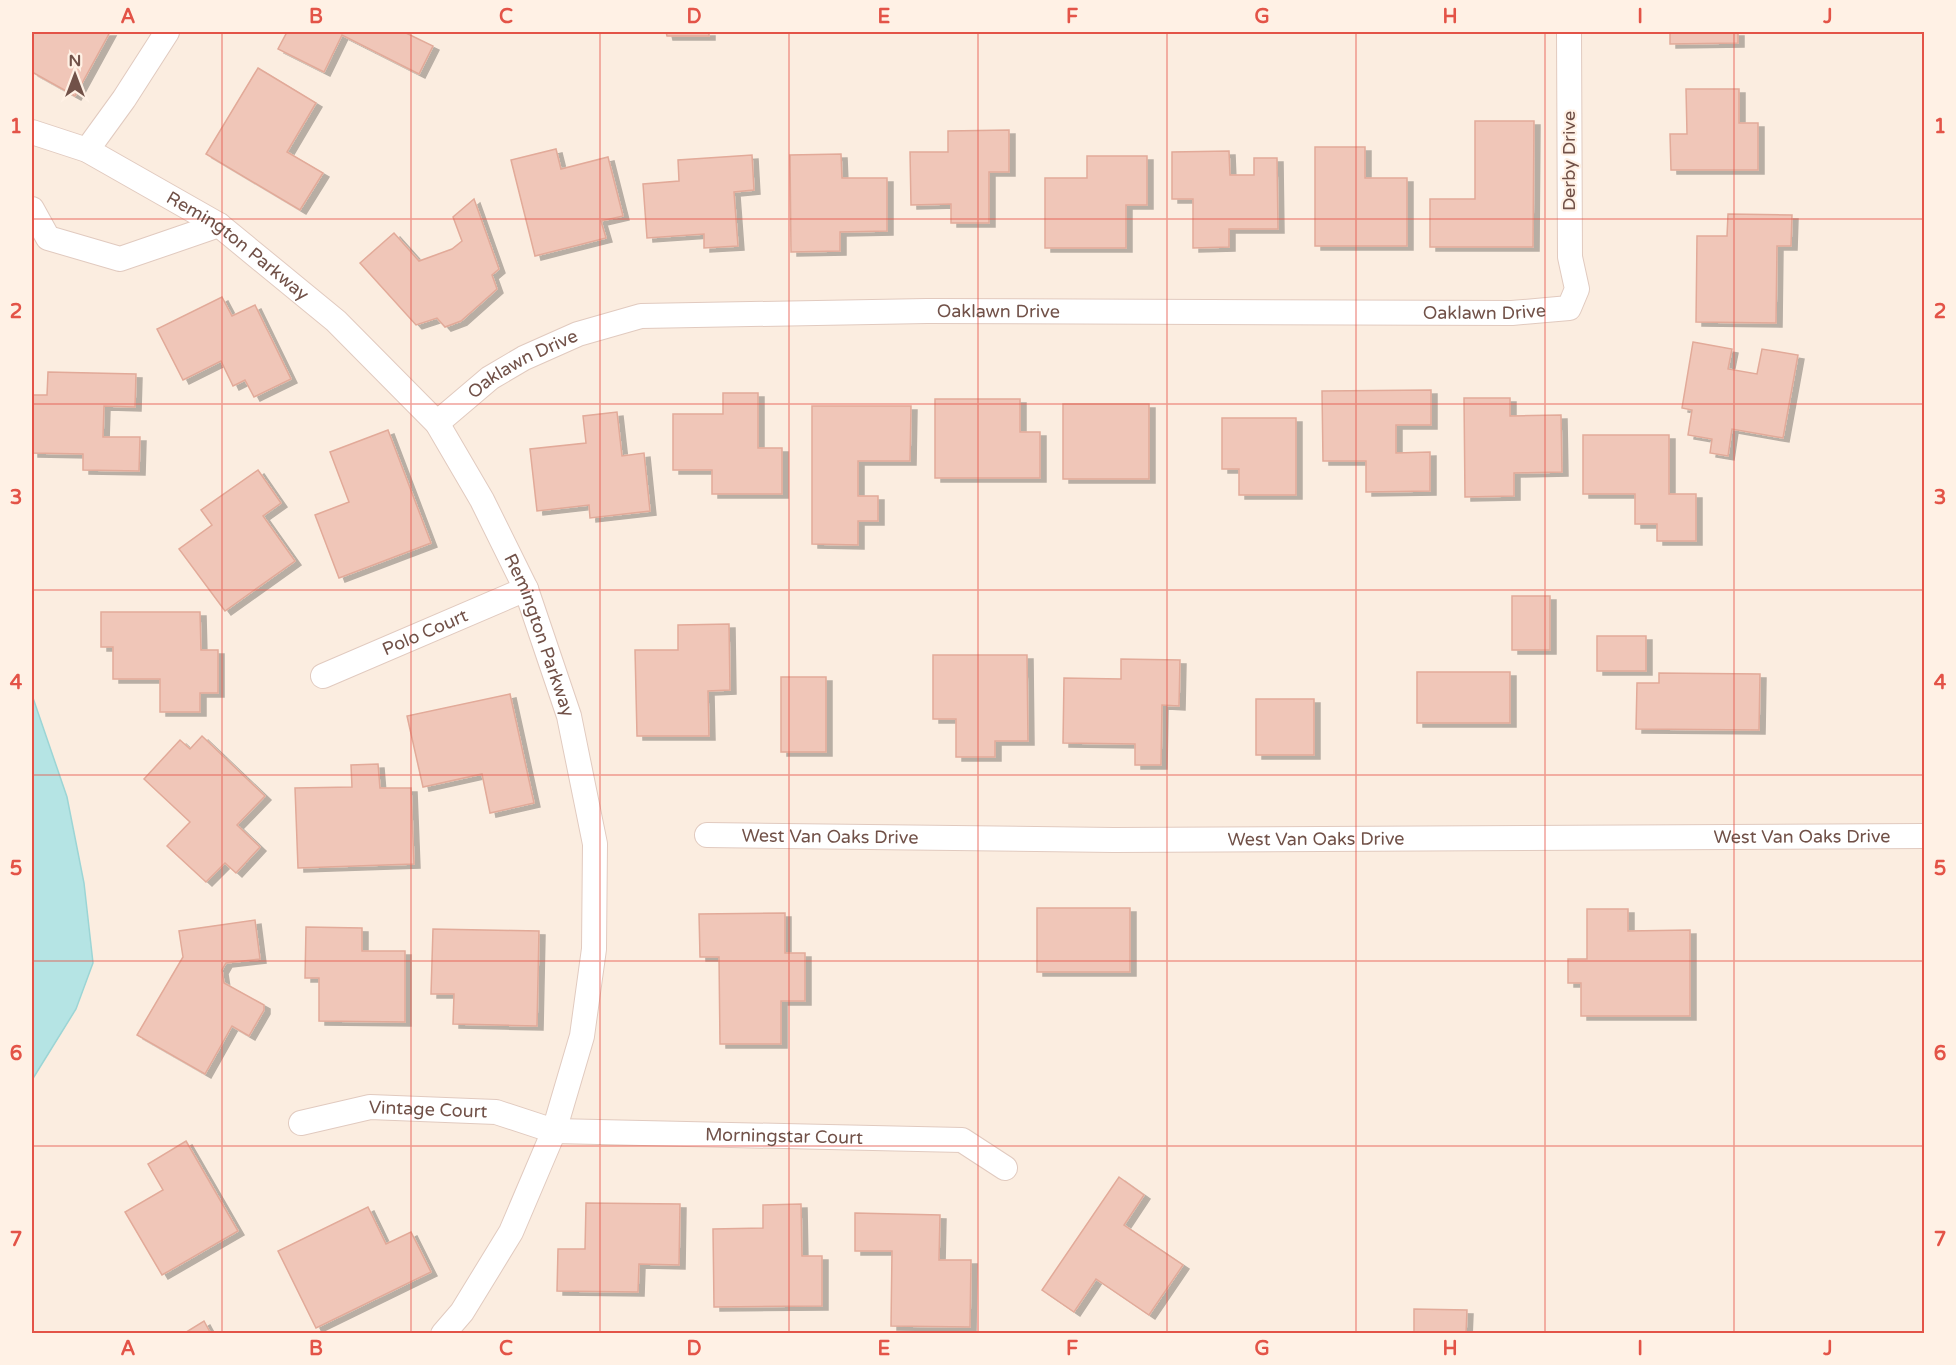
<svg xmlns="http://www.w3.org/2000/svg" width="1956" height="1365" font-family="'Varela Round',sans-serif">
  <defs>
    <filter id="shadow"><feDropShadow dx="6" dy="4" stdDeviation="0" flood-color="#0004"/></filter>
  </defs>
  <rect width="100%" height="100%" fill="#fbede0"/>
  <path fill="#b5e4e4" stroke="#9cd5d5" stroke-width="1.5" d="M32,695L67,797L84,883L93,963L76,1009L32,1080Z"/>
  <g fill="#f0c6b8" stroke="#e2aa99" stroke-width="1.5" filter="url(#shadow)">
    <path d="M32,32H110L75,96L32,72Z"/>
    <path d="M287,32H404L433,46L419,74L342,35L324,72L278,49Z"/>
    <path d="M666,32H709V36H667Z"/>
    <path d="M1670,32H1738V43L1670,44Z"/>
    <path d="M258,68L316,103L287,152L323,173L300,210L206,154Z"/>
    <path d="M1686,89H1739V123H1758V170H1671L1670,134H1687Z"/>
    <path d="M1475,121H1534L1533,247H1430V199H1475Z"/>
    <path d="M1009,130V172H989V223H951V204L911,205L910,152H948V131Z"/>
    <path d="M1315,147H1365V178H1407V246H1315Z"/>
    <path d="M556,149L561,169L608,157L623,216L601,221L606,238L535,256L511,160Z"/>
    <path d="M1229,151L1230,175H1254V158H1277L1278,229H1229V247L1193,248V199H1172V152Z"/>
    <path d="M841,154L842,178H887V231L840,232V251L791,252L790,155Z"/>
    <path d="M752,155L754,190L734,192L738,246L704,248V234L647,238L643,184L679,181L678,160Z"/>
    <path d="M1087,156H1147V205H1126V248H1045V178H1087Z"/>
    <path d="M474,199L499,269L492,275L497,289L461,321L445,327L437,318L416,325L360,263L394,233L419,261L452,249L462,241L453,217Z"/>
    <path d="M1728,214L1792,215L1791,246H1777L1776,323L1696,322L1697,236H1727Z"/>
    <path d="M222,297L232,316L255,305L291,379L254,397L245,380L233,386L221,361L183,380L157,329Z"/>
    <path d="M1693,342L1732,349L1728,369L1757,374L1762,349L1798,355L1783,438L1732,429L1728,456L1710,453L1712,439L1688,435L1692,410L1682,408Z"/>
    <path d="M48,372L136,374L135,407L104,406L103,437H140L139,471L83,470V454L32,453V395H47Z"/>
    <path d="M1431,390V425H1396V453L1430,452V491L1366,492V461H1323L1322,391Z"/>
    <path d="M723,393H758V448H782V494H712V470H673V414H723Z"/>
    <path d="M1464,398H1510V416L1561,415L1562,472L1514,473V496L1465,497Z"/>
    <path d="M935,399H1020V432H1040V478H935Z"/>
    <rect x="1063" y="404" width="86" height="75"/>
    <path d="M812,406H911L910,461H858V496H878V521H858V545L812,544Z"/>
    <path d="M617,412L622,456L644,453L650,511L590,518L589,505L537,511L530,449L586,443L583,416Z"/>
    <path d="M1222,418H1296V495H1239V469H1222Z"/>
    <path d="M388,430L431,543L339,578L315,515L349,502L330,452Z"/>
    <path d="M1583,435H1669V494H1696V541H1657V524H1635V494H1583Z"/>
    <path d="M258,470L281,503L263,516L295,561L225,611L179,549L212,525L201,510Z"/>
    <rect x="1512" y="596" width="38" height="54"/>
    <path d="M101,612H200L201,650H218V693H200V712H160V679H113V647H101Z"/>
    <path d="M729,624L730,690L708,691L709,736H637L635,650H678V625Z"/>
    <rect x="1597" y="636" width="49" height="35"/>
    <path d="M933,655H1027L1028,741H995V757H956V719H933Z"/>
    <path d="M1121,659L1180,660L1179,706L1162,705L1161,765H1135V744L1063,743L1064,678L1121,679Z"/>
    <rect x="1417" y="672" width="93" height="51"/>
    <path d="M1659,673L1760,674L1759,730L1636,729L1637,683H1659Z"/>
    <rect x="781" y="677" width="45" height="75"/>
    <path d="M510,694L534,803L490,813L482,774L423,787L407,716Z"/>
    <rect x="1256" y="699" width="58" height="56"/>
    <path d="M202,736L265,796L237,825L260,847L236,873L225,863L206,882L167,846L190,822L144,779L180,740L190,749Z"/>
    <path d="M378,764L380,788H411L414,864L298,868L295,788L352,787L351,765Z"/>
    <rect x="1037" y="908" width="93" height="64"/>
    <path d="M1587,909H1628V931L1690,930V1016H1581V983H1568V959H1587Z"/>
    <path d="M785,913V953H805V1001H781V1044H720L719,957H700L699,914Z"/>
    <path d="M255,920L260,959L226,963L222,970L224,983L264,1005V1010L249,1036L232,1026L205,1074L137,1035L183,957L179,931Z"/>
    <path d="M306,927L362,928V951H405V1022L319,1021V978H305Z"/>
    <path d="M433,929L539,931L537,1026L453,1024L454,994H431Z"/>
    <path d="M186,1141L238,1231L162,1275L125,1212L163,1190L148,1164Z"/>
    <path d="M1119,1177L1144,1195L1124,1225L1183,1265L1149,1315L1096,1279L1074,1312L1042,1290Z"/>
    <path d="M586,1203L680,1204L679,1265L639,1264L638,1292L557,1291L558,1249H585Z"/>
    <path d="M801,1204L802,1256H822V1306L714,1307L713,1229L763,1228V1205Z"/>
    <path d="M368,1207L386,1244L411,1232L431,1272L316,1328L278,1251Z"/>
    <path d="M855,1213L940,1215L939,1260H971L970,1327L891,1326L892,1251H855Z"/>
    <path d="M1414,1309L1467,1310L1466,1334H1414Z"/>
    <path d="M204,1321L211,1334H183Z"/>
  </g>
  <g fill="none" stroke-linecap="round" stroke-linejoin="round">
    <defs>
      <g id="minor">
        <path id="s1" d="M32,132L87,150L219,225L336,321L437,423L482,500L526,589L569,716L595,844L594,949L582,1036L554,1131L511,1232L462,1312L443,1334"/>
        <path d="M87,150L124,99L167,32"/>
        <path d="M32,209L48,238L120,259L219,225"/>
        <path id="s2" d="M437,423L490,378L524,358L578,334L641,316L927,311L1512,313L1569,308L1577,289L1570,257L1569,32"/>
        <path id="s3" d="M323,676L526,589"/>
        <path id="s4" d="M707,835L1114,840L1924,836"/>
        <path id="s5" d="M301,1123L370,1107L496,1112L554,1131L962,1140L1005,1168"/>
      </g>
    </defs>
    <use href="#minor" stroke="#e1cabf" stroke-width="26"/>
    <use href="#minor" stroke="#fff" stroke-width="24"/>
  </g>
  <path fill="none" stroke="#e35347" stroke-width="1.5" stroke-opacity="0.55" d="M222,32V1334M411,32V1334M600,32V1334M789,32V1334M978,32V1334M1167,32V1334M1356,32V1334M1545,32V1334M1734,32V1334M32,219H1924M32,404H1924M32,590H1924M32,775H1924M32,961H1924M32,1146H1924"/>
  <g text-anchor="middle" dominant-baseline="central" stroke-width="4.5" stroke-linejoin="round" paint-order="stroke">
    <g font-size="18" fill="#715148" stroke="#fff1e5">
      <text transform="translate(1569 161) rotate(-90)">Derby Drive</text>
      <text stroke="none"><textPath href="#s1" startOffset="237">Remington Parkway</textPath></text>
      <text stroke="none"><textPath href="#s2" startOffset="591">Oaklawn Drive</textPath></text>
      <text stroke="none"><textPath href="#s2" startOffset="1077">Oaklawn Drive</textPath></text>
      <text stroke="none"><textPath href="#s2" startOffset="105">Oaklawn Drive</textPath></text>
      <text stroke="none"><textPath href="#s3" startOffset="111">Polo Court</textPath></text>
      <text stroke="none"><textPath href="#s1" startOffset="741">Remington Parkway</textPath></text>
      <text stroke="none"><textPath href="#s4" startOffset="123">West Van Oaks Drive</textPath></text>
      <text stroke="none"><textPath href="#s4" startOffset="1095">West Van Oaks Drive</textPath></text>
      <text stroke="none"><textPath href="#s4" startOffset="609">West Van Oaks Drive</textPath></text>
      <text stroke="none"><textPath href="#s5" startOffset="129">Vintage Court</textPath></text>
      <text stroke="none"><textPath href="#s5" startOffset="488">Morningstar Court</textPath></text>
    </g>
  </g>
  <rect width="1956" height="1365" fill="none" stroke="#fff1e5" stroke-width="66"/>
  <g transform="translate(75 75)" stroke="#fff1e5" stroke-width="4.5" paint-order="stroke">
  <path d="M0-4.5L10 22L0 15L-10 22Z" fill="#715148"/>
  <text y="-9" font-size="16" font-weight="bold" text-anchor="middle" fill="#715148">N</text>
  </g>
  <rect x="33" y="33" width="1890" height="1299" fill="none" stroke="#e35347" stroke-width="2"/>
  <g font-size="20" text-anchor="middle" font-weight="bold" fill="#e35347">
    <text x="128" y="23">A</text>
    <text x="316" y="23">B</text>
    <text x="506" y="23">C</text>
    <text x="694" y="23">D</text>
    <text x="884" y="23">E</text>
    <text x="1072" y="23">F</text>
    <text x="1262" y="23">G</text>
    <text x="1450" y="23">H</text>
    <text x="1640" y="23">I</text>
    <text x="1828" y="23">J</text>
    <text x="16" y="133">1</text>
    <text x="1940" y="133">1</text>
    <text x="16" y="318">2</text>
    <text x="1940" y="318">2</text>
    <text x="16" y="504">3</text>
    <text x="1940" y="504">3</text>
    <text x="16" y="689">4</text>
    <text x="1940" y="689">4</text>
    <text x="16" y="875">5</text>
    <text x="1940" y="875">5</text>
    <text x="16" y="1060">6</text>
    <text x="1940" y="1060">6</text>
    <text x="16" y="1246">7</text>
    <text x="1940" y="1246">7</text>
    <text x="128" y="1355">A</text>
    <text x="316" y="1355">B</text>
    <text x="506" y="1355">C</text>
    <text x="694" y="1355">D</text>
    <text x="884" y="1355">E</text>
    <text x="1072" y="1355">F</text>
    <text x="1262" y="1355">G</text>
    <text x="1450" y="1355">H</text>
    <text x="1640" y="1355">I</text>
    <text x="1828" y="1355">J</text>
  </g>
</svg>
